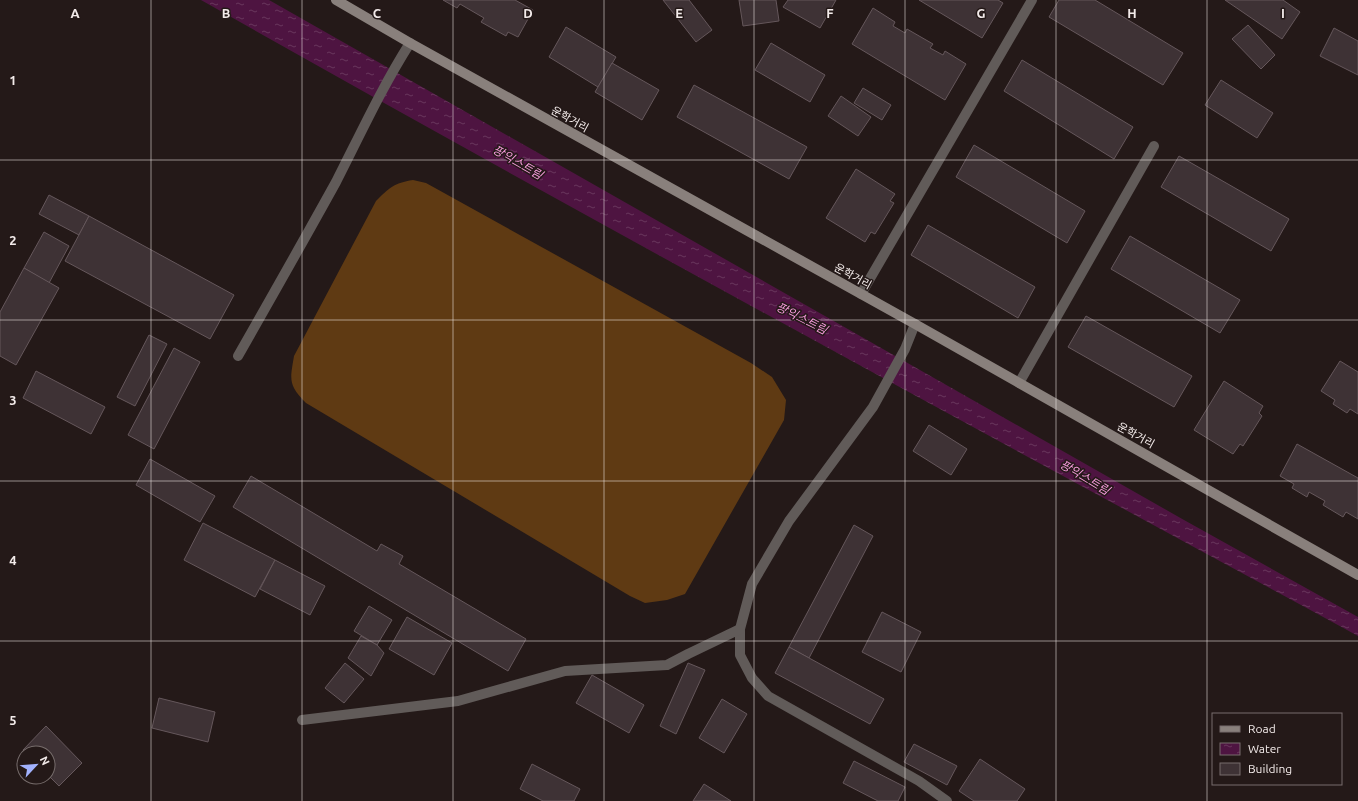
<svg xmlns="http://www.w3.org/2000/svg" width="1358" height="801" font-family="Ubuntu,'Noto Sans KR',sans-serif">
  <defs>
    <pattern id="water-ripples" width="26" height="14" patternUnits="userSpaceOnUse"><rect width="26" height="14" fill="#4e1441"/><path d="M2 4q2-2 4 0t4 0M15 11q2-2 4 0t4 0" fill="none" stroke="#68365d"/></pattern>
  </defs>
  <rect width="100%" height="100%" fill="#241918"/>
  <path fill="#5f3a13" d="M413,180L426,183L751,363L772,377L786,400L784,420L685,594L667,600L645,603L630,596L306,403C288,385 290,380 294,356L376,201C389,188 394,183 413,180Z"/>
  <path fill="url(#water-ripples)" d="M201,0H269L1184,520L1358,617V636C971,426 584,217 201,0Z"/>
  <g fill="#3e3235" stroke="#65575b">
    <path d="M443,0H515L533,10L518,37L508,32L506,36L481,22L484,18L460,4L457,8Z"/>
    <path d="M663,0H689L712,30L696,42Z"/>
    <path d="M739,0H776L779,21L743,26Z"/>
    <path d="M788,0H836L820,28L783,7Z"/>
    <path d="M919,0H998L1003,3L982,38Z"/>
    <path d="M1059,0H1095L1183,53L1163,85L1049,17Z"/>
    <path d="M1225,0H1283L1300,12L1282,39Z"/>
    <path d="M873,8L895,22L893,26L905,33L907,29L933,44L930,48L943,55L945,51L966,64L945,100L852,44Z"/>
    <path d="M1248,25L1275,55L1261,69L1232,39Z"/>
    <path d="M566,27L616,57L598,87L549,57Z"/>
    <path d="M1334,28L1358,41V75L1320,56Z"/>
    <path d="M771,43L825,75L810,102L755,70Z"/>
    <path d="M1022,60L1133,127L1114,159L1004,91Z"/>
    <path d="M612,63L659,90L642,120L595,92Z"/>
    <path d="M1221,80L1273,113L1257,138L1205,105Z"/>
    <path d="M694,85L807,147L789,179L677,117Z"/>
    <path d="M863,88L891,105L882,120L854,103Z"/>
    <path d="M841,96L871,117L858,136L828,116Z"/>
    <path d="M974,145L1085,211L1067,243L956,177Z"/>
    <path d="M1179,156L1289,219L1271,251L1161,187Z"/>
    <path d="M856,169L895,194L890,201L894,203L875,234L871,232L865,242L826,218Z"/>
    <path d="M49,195L89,216L79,235L39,214Z"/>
    <path d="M89,216L234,295L210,339L65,261Z"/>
    <path d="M928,225L1035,287L1018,318L911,255Z"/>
    <path d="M44,232L69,246L49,283L24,268Z"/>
    <path d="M1130,236L1240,300L1220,333L1111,269Z"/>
    <path d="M24,268L59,288L16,365L0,356V312Z"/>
    <path d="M1086,316L1192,376L1174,407L1068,347Z"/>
    <path d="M149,335L167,344L135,406L117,397Z"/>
    <path d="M174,348L200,362L154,449L128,435Z"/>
    <path d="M1340,361L1358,372V414L1350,409L1347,413L1333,404L1335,400L1321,391Z"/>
    <path d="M36,371L105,407L91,434L23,398Z"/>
    <path d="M1224,381L1263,406L1259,413L1262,416L1243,446L1240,444L1233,454L1194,430Z"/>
    <path d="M929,425L967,449L951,475L913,451Z"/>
    <path d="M1297,444L1358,478V519L1346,512L1343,517L1323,505L1325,501L1309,492L1307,497L1292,488L1294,484L1280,476Z"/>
    <path d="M150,459L215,496L200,522L136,485Z"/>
    <path d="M251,476L377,551L381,544L403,556L399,564L526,639L508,671L233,507Z"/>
    <path d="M203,523L275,560L255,597L184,560Z"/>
    <path d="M854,525L873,536L809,658L789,647Z"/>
    <path d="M275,560L325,586L310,615L260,589Z"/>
    <path d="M369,606L392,620L377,645L354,631Z"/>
    <path d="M882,612L921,632L901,672L862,652Z"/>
    <path d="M407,617L452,643L434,675L389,649Z"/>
    <path d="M361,636L377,645L384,653L371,676L348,658Z"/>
    <path d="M789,647L884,699L870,724L775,673Z"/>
    <path d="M345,663L364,679L344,703L325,688Z"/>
    <path d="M688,663L705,670L676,734L660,726Z"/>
    <path d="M592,675L644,705L629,733L576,703Z"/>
    <path d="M159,698L215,712L208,742L152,728Z"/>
    <path d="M722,699L747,714L724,753L699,738Z"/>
    <path d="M46,726L82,763L59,786L48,775V753H27L23,750Z"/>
    <path d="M914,744L957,766L947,785L904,762Z"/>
    <path d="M980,759L1025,789L1017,801H974L959,791Z"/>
    <path d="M854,761L905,787L898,801H878L843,783Z"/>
    <path d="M532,764L580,789L574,801H543L520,789Z"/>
    <path d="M704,784L731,801H693Z"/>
  </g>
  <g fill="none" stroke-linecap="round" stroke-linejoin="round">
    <g stroke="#615b59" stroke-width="10">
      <path d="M861,294L1032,0"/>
      <path d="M915,324L905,349L873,407L789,521L752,584L740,629V655L752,678L768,696L919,781L947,801"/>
      <path d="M238,356C271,298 304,240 336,182C360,135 382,87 410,43"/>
      <path d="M1019,383L1154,146"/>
      <path d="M302,720L458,701L565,671L667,665L688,654L740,629"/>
    </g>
    <path stroke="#89807c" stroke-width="10" d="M336,0L410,43L915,324L1358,575"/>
  </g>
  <path fill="none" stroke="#f3ebea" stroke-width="1" stroke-opacity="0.55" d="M151,0V801M302,0V801M453,0V801M604,0V801M754,0V801M905,0V801M1056,0V801M1207,0V801M0,160H1358M0,320H1358M0,481H1358M0,641H1358"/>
  <g text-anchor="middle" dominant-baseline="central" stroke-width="3" stroke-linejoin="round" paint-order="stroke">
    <g font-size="11" fill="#f3ebea" stroke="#241918">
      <text transform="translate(570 119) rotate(29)">운학거리</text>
      <text transform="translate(853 276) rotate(29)">운학거리</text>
      <text transform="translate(1136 435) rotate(29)">운학거리</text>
    </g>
    <g font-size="12" font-style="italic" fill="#f69bdc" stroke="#241918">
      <text transform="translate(518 162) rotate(30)">팡익스트림</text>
      <text transform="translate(802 318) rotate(27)">팡익스트림</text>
      <text transform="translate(1085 477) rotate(31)">팡익스트림</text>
    </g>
  </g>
  <g font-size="13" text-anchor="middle" font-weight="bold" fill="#f3ebea" stroke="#241918" stroke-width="3" stroke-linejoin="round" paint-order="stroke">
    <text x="75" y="18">A</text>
    <text x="226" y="18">B</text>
    <text x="377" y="18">C</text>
    <text x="528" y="18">D</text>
    <text x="679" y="18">E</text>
    <text x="830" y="18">F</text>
    <text x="981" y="18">G</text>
    <text x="1132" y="18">H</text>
    <text x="1283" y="18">I</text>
    <text x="13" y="85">1</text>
    <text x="13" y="245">2</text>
    <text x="13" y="405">3</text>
    <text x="13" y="565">4</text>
    <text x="13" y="725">5</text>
  </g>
  <rect x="1212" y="713" width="130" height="72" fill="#241918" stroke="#776d6c"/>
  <rect x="1220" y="726" width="20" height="6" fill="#89807c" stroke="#776d6c"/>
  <text x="1248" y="733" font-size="12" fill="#f3ebea">Road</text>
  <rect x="1220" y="743" width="20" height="12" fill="url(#water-ripples)" stroke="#776d6c"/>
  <text x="1248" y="753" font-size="12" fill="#f3ebea">Water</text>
  <rect x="1220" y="763" width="20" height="12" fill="#3e3235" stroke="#776d6c"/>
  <text x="1248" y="773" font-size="12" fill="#f3ebea">Building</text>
  <g transform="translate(36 765) rotate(64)"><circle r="19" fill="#241918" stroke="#776d6c"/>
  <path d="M0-3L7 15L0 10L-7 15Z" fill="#a2b2fd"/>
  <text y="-6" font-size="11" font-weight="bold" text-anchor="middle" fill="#f3ebea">N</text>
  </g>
</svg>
